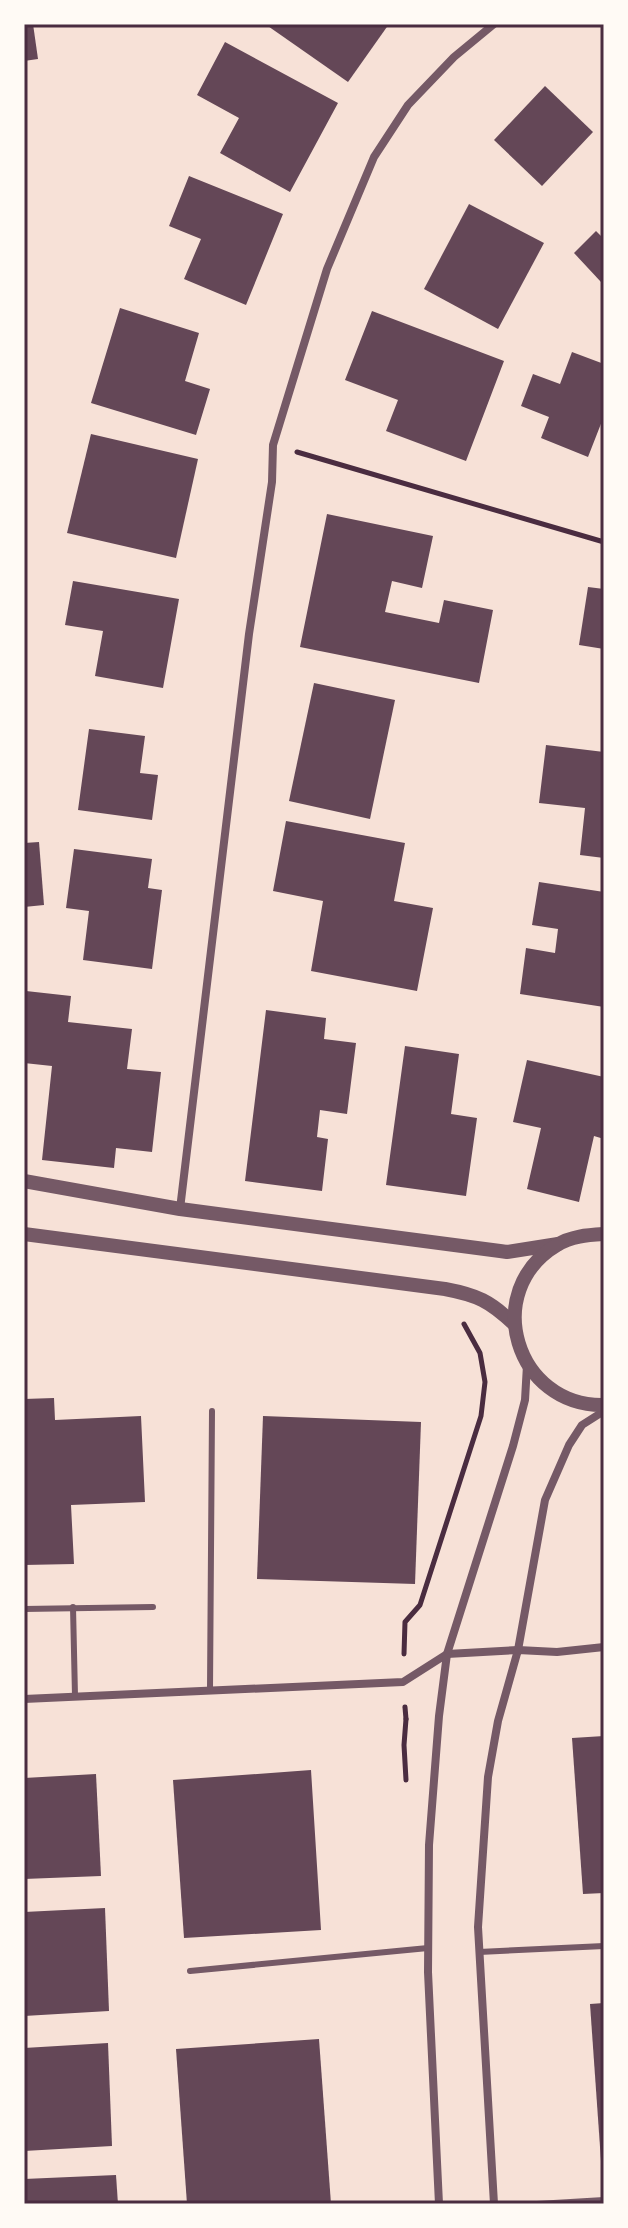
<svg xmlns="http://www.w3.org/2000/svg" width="628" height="2228" font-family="Commissioner,sans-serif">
  <rect width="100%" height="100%" fill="#f7e1d7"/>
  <g fill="#644757">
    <path d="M24,24H33L38,59L24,61Z"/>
    <path d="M265,24H389L348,82Z"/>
    <path d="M225,42L338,103L290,192L220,153L239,118L197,95Z"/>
    <path d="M545,86L593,132L542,186L494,140Z"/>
    <path d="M189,176L283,214L246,305L184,279L201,239L169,226Z"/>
    <path d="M469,204L544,243L498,329L424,289Z"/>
    <path d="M596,231L604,239V279L601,282L574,253Z"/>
    <path d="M120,308L199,333L185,381L210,389L196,435L91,403Z"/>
    <path d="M372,311L504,361L466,461L386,431L398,400L345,380Z"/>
    <path d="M572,352L604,364V416L588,457L541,438L549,417L521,406L533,374L560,384Z"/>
    <path d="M91,434L198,459L176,558L67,533Z"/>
    <path d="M327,514L433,536L422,588L392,581L385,612L439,623L444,600L493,610L479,683L300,647Z"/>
    <path d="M73,581L179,599L163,688L95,676L103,631L65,625Z"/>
    <path d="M588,587L604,589V649L579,645Z"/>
    <path d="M314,683L395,700L370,819L289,801Z"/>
    <path d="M89,729L145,736L140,773L158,775L152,820L78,810Z"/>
    <path d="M546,745L604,752V858L580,855L585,808L539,803Z"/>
    <path d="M286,821L405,843L394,901L433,908L417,991L311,971L323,901L273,891Z"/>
    <path d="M39,842L44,905L24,907V843Z"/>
    <path d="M74,849L152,859L148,888L162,890L152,969L83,960L89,911L66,908Z"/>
    <path d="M539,882L604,892V1007L520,994L526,948L555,953L558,929L532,925Z"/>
    <path d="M26,991L71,996L68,1022L132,1029L127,1069L161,1072L152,1152L116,1148L114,1168L42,1160L52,1066L24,1063Z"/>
    <path d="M266,1010L326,1018L324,1039L356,1043L347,1114L320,1110L317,1137L328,1139L322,1191L245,1181Z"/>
    <path d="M405,1046L459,1054L451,1114L477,1118L466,1196L386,1185Z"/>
    <path d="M527,1060L604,1077V1139L594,1136L579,1202L527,1189L541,1128L513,1122Z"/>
    <path d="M54,1398L55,1420L141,1416L145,1502L71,1505L74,1564L24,1565V1399Z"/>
    <path d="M263,1416L421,1422L415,1584L257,1579Z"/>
    <path d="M604,1736V1893L583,1894L572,1738Z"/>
    <path d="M311,1770L321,1930L184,1938L173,1780Z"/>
    <path d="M96,1774L101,1876L24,1879V1778Z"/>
    <path d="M105,1908L109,2011L24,2016V1912Z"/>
    <path d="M604,2003V2161H601L590,2004Z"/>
    <path d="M319,2039L331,2204H187L176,2049Z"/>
    <path d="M108,2043L112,2146L24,2151V2048Z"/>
    <path d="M116,2175L118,2204H24V2179Z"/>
  </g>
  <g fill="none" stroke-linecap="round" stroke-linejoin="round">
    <g stroke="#4a2c40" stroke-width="5">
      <path d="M297,452L604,542"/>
      <path d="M404,1654L405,1622L420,1605L481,1416L485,1382L480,1353L464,1324"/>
      <path d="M405,1707L406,1719"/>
      <path d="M406,1780L404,1745L406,1719"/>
    </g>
    <g stroke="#755966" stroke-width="6">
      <path d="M73,1607L75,1696"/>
      <path d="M24,1609L153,1607"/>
      <path d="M210,1689L212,1411"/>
      <path d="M479,1952L604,1946"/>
      <path d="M190,1971L428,1948"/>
      <path d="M537,2204L604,2200"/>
    </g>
    <g stroke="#755966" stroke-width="8">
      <path d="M180,1209L249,634L272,482L273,445L327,269L374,157L408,105L454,57L494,24"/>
      <path d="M24,1699L403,1682L447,1654L518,1650L557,1652L604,1647"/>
      <path d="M439,2204L428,1972L429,1845L439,1716L447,1654L513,1446L525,1400L527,1365"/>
      <path d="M494,2204L478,1927L488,1777L498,1721L518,1650L545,1500L569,1445L582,1425L604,1411"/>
    </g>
    <g stroke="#755966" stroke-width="14">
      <path d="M24,1181L180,1209L500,1251L507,1252L558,1244"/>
      <path d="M24,1234L445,1289C477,1295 490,1301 514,1324"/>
      <path d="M604,1234C588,1235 571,1236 557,1245C480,1291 516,1407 604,1405"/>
    </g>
  </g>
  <rect width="628" height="2228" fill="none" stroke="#fffaf5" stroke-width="52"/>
  <rect x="26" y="26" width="576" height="2176" fill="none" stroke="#4a2c40" stroke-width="3"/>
</svg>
